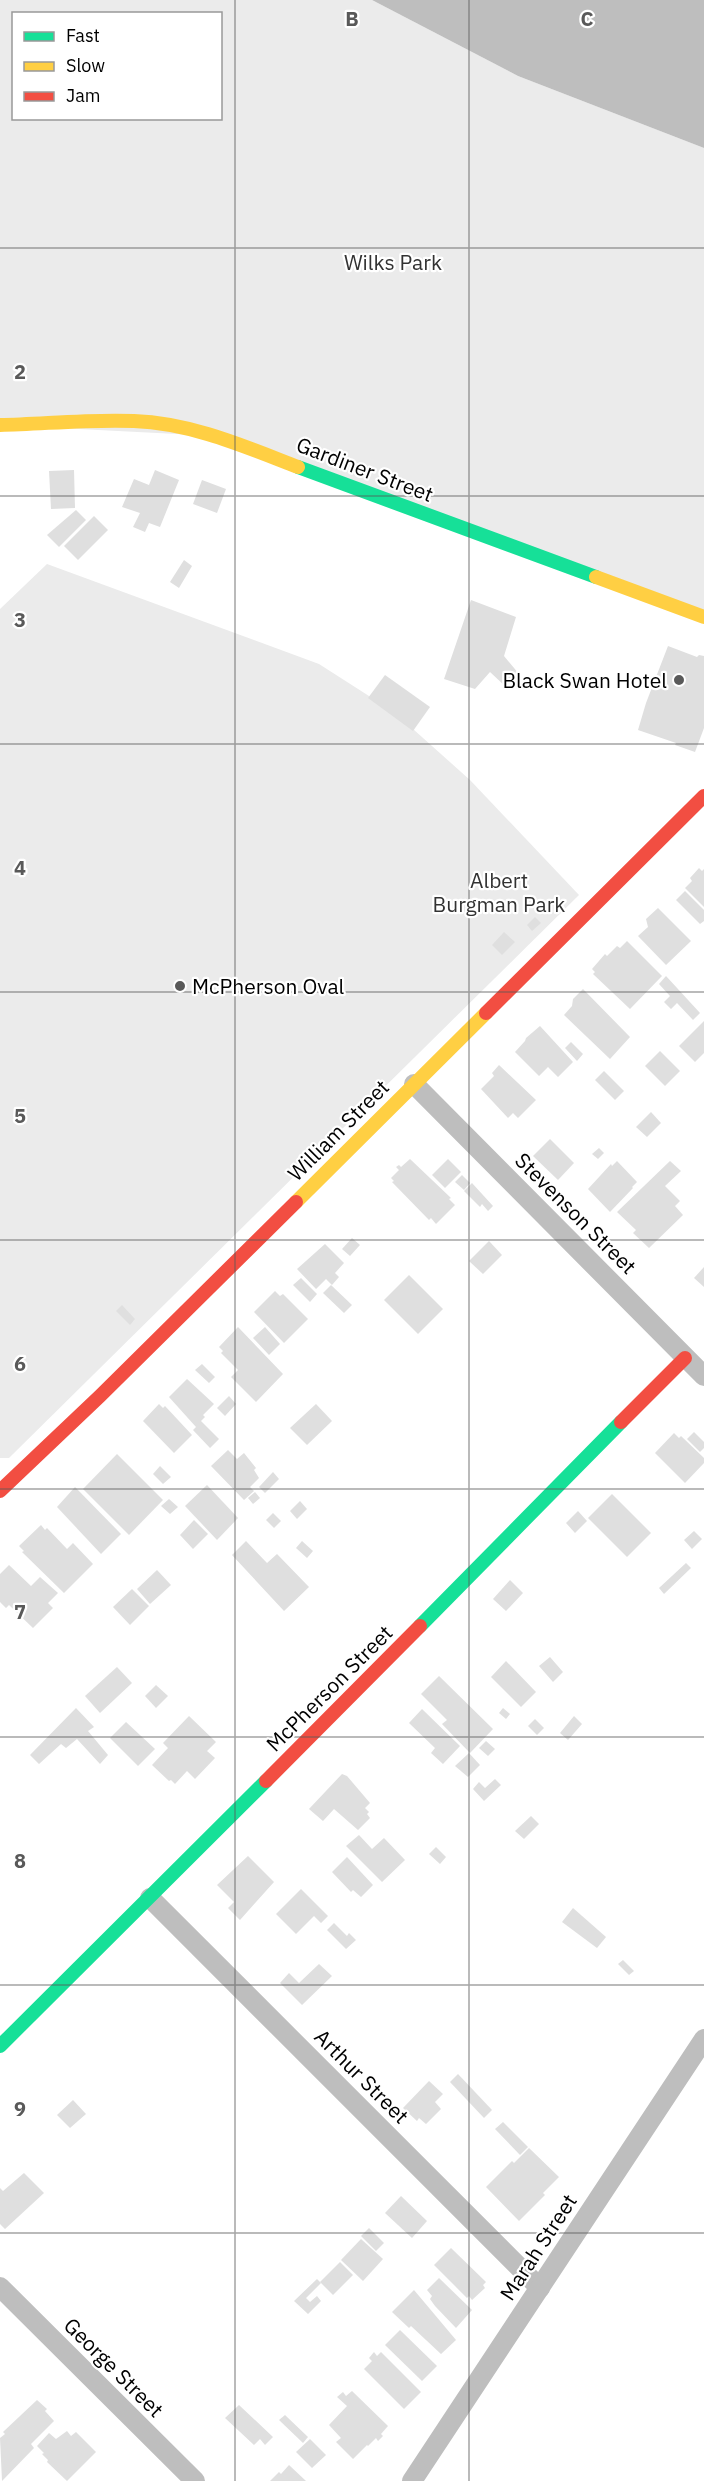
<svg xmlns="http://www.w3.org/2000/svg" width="704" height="2481" font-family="'IBM Plex Sans',sans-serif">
  <rect width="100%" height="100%" fill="#fff"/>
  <g fill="#ebebeb" fill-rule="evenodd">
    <path d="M0,0H372L518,76L704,148V617L216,436L0,425ZM14,14H220V118H14Z"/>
    <path d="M47,564L319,664L394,712L470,780L579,895L9,1458H0V609Z"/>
  </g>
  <path fill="#bebebe" d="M372,0H704V148L518,76Z"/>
  <g fill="#dfdfdf">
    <path d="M74,470L75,508L51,509L49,471Z"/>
    <path d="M155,470L179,480L160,527L149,523L145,532L133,527L140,513L122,507L134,479L149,485Z"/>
    <path d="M202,480L226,489L217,513L193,504Z"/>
    <path d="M76,510L86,520L59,547L47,535Z"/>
    <path d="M94,516L108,530L78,560L64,546Z"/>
    <path d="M184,560L192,566L179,588L170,582Z"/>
    <path d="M471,600L516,617L504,656L519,674L506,687L490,672L475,689L444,679Z"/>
    <path d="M668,646L697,657L699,655L704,656V728L695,752L675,745L676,743L638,730L646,703Z"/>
    <path d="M385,675L430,707L413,731L368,698Z"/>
    <path d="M699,868L702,871L704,869V907L685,888L692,881L690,878Z"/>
    <path d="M685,891L704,910V921L700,924L676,900Z"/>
    <path d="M658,908L691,941L666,965L638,936L648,927L646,919Z"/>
    <path d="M535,917L541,923L532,931L527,925Z"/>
    <path d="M504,932L515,942L502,955L492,945Z"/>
    <path d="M627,941L662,976L630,1009L593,974L595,972L592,969L605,954L607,956L617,946L620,948Z"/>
    <path d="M666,976L700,1013L693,1020L677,1003L671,1009L664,1002L670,996L659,984Z"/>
    <path d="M583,989L630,1037L610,1059L564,1015L572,1006L573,999Z"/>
    <path d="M704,1021V1053L695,1062L679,1046Z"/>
    <path d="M540,1026L573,1062L558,1077L548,1067L539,1076L515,1052L525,1041L526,1038Z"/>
    <path d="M571,1042L583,1054L577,1061L565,1048Z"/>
    <path d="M660,1051L680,1071L665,1086L645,1066Z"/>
    <path d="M499,1065L536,1100L518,1118L513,1113L508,1118L481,1089L494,1076L492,1073Z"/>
    <path d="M604,1071L624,1091L615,1100L595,1080Z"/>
    <path d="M651,1112L661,1123L647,1137L636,1127Z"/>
    <path d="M550,1139L574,1163L558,1180L533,1156Z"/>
    <path d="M599,1148L604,1153L598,1159L592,1154Z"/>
    <path d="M410,1159L451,1198L449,1199L455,1205L436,1224L431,1218L429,1220L392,1182L394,1181L391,1178L399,1170L396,1167L399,1165L401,1167Z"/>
    <path d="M448,1159L461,1172L445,1188L432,1175Z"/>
    <path d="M617,1161L637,1182L632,1187L633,1188L610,1212L588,1189L611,1164L612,1166Z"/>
    <path d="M670,1161L681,1171L665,1186L680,1201L675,1206L683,1215L649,1248L633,1233L636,1230L617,1212Z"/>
    <path d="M462,1175L470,1183L464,1190L455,1182Z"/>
    <path d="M472,1183L493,1206L488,1211L482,1204L480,1207L464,1191Z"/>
    <path d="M352,1238L360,1245L350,1256L342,1249Z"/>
    <path d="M489,1241L502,1255L483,1274L469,1261Z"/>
    <path d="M325,1244L344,1263L335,1273L339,1277L332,1285L326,1279L316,1289L297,1269Z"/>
    <path d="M704,1267V1287L694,1278Z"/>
    <path d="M409,1275L443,1309L418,1334L384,1300Z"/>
    <path d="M301,1278L317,1294L310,1302L293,1285Z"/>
    <path d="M331,1285L352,1305L344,1313L323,1293Z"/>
    <path d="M275,1291L280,1296L283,1294L308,1319L284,1343L254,1312Z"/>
    <path d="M122,1305L135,1319L130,1325L116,1311Z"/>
    <path d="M238,1327L283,1374L256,1402L231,1377L238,1370L221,1353L223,1351L219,1347Z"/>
    <path d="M265,1327L280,1344L269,1355L253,1338Z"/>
    <path d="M202,1364L215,1377L209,1383L195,1370Z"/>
    <path d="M187,1379L214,1404L203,1415L205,1417L201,1421L219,1439L210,1448L193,1430L196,1427L169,1397Z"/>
    <path d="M229,1396L236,1404L225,1416L217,1408Z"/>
    <path d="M159,1404L163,1408L165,1406L192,1435L174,1453L143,1421Z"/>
    <path d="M316,1404L332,1421L307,1445L290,1428Z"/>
    <path d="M694,1432L704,1442V1448L700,1452L687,1439Z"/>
    <path d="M674,1433L679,1438L681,1436L704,1458V1463L685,1483L655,1453Z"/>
    <path d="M228,1450L237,1459L244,1453L256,1468L254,1470L259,1478L250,1487L254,1491L244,1500L211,1466Z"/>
    <path d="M117,1454L163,1500L129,1535L83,1489Z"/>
    <path d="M160,1466L171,1477L163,1484L153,1474Z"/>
    <path d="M273,1472L279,1479L265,1493L259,1487Z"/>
    <path d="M207,1485L238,1518L217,1540L185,1506Z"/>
    <path d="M75,1487L121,1534L101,1554L57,1507Z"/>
    <path d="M255,1492L260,1498L253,1504L248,1498Z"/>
    <path d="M612,1494L651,1533L627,1557L588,1518Z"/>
    <path d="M169,1499L178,1507L170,1514L161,1506Z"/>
    <path d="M300,1501L307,1509L297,1519L290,1511Z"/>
    <path d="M578,1511L587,1521L575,1533L566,1523Z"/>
    <path d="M273,1513L281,1521L274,1528L266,1520Z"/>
    <path d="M194,1520L208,1534L193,1549L180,1535Z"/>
    <path d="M41,1525L45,1530L47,1528L67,1549L73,1543L93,1564L64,1593L22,1552L24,1551L19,1546Z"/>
    <path d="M694,1531L702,1539L692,1549L684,1540Z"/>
    <path d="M246,1541L267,1563L277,1554L309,1587L284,1611L232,1555Z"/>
    <path d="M302,1541L313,1551L307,1558L296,1548Z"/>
    <path d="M686,1563L691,1568L664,1594L659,1588Z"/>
    <path d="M9,1565L31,1586L40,1577L58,1593L48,1603L53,1608L33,1628L9,1605L6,1608L0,1602V1574Z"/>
    <path d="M157,1570L171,1585L150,1604L137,1589Z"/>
    <path d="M510,1580L523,1593L506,1611L493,1599Z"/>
    <path d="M132,1589L149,1606L130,1625L113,1607Z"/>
    <path d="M550,1657L563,1672L553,1682L539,1666Z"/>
    <path d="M506,1661L536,1692L521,1707L491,1677Z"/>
    <path d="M117,1667L132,1683L100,1713L85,1696Z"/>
    <path d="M439,1676L493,1729L470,1753L442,1724L447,1720L421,1694Z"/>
    <path d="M156,1685L168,1696L156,1708L145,1696Z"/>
    <path d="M76,1708L94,1727L88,1731L108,1755L100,1764L77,1739L66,1748L61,1744L39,1764L30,1755Z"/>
    <path d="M503,1708L510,1714L506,1719L499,1713Z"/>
    <path d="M422,1709L460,1746L443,1764L431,1753L435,1748L409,1723Z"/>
    <path d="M189,1716L216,1742L207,1751L215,1758L195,1779L187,1771L175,1784L171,1780L169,1781L152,1765L168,1748L163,1743Z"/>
    <path d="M574,1716L582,1724L568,1740L560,1733Z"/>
    <path d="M535,1719L544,1728L537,1735L528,1726Z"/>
    <path d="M126,1722L155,1749L138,1766L110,1738Z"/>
    <path d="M486,1741L495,1749L488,1756L479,1748Z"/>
    <path d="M469,1753L480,1765L468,1777L455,1766Z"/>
    <path d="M342,1774L347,1776L370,1803L365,1808L369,1812L367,1814L370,1818L358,1830L334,1809L323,1821L309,1809Z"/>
    <path d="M495,1779L501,1785L484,1801L473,1789L479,1782L485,1788Z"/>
    <path d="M531,1816L539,1824L524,1839L515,1831Z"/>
    <path d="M359,1835L372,1849L384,1838L405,1860L382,1882L346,1846Z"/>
    <path d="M436,1847L446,1857L440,1864L429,1854Z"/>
    <path d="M248,1856L274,1882L240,1920L228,1908L234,1902L217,1885Z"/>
    <path d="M347,1857L373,1885L361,1897L353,1890L351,1892L332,1872Z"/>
    <path d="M301,1889L328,1916L321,1923L314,1916L296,1934L276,1914Z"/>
    <path d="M573,1908L606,1937L597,1948L562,1922Z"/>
    <path d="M334,1923L347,1936L349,1933L356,1940L346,1949L327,1930Z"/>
    <path d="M623,1960L634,1971L629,1975L618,1964Z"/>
    <path d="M319,1964L332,1976L302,2005L280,1983L289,1973L299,1983Z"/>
    <path d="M458,2074L492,2110L484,2118L450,2082Z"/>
    <path d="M429,2081L443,2094L435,2102L441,2109L426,2124L419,2118L417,2121L403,2108Z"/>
    <path d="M73,2100L86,2114L70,2128L57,2115Z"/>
    <path d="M503,2122L528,2147L520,2155L495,2129Z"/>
    <path d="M529,2148L559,2177L543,2193L545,2195L519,2221L486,2187L512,2161L514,2163Z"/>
    <path d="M24,2173L44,2193L5,2229L0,2224V2188L3,2191Z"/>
    <path d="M401,2196L427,2221L412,2238L385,2213Z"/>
    <path d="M369,2228L384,2243L376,2251L361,2236Z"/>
    <path d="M361,2239L383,2259L363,2281L341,2260Z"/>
    <path d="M451,2248L486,2282L483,2285L485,2288L472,2300L469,2296L467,2298L434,2265Z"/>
    <path d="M340,2262L353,2275L333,2295L320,2282Z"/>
    <path d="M439,2278L472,2310L456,2328L435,2306L430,2299L432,2296L427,2290Z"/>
    <path d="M317,2279L321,2283L306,2298L310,2302L317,2296L321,2301L308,2314L294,2301Z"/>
    <path d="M414,2290L456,2340L441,2354L411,2326L409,2328L392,2312Z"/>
    <path d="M400,2330L437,2366L422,2381L385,2345Z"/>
    <path d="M374,2352L377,2356L381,2352L421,2392L404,2409L364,2369L372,2361L369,2358Z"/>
    <path d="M352,2391L388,2426L381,2434L383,2436L378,2441L376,2438L368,2446L367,2445L353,2459L336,2442L341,2438L329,2425L347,2406L337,2397L343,2392L346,2396Z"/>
    <path d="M37,2400L47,2409L45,2411L54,2421L31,2444L34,2448L2,2481L0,2438L5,2434L3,2432Z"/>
    <path d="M239,2405L273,2437L265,2445L260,2439L254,2445L225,2418Z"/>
    <path d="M285,2415L308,2437L303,2443L279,2420Z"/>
    <path d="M67,2431L71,2436L76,2432L96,2452L67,2481L47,2462L48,2460L42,2454L44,2453L37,2446L49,2433L56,2439Z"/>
    <path d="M310,2439L326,2455L312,2468L296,2452Z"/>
    <path d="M289,2465L306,2481H270L279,2472L281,2474Z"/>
  </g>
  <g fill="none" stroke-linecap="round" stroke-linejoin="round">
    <g stroke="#bebebe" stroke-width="20">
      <path d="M414,1084L704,1376"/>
      <path d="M150,1898L540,2288"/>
      <path d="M0,2287L195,2481"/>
      <path d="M412,2481L704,2039"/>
    </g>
    <g stroke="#16e098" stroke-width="14">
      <path d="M298,467L596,577"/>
      <path d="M420,1626L621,1422"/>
      <path d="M0,2046L266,1781"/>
    </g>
    <g stroke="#ffcf43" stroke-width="14">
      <path d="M0,425C44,424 90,419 134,421C192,423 246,447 298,467"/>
      <path d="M596,577L704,617"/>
      <path d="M296,1202L486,1013"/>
    </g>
    <g stroke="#f24e42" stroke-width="14">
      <path d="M486,1013L704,796"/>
      <path d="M621,1422L685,1358"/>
      <path d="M0,1491L100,1396L296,1202"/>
      <path d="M266,1781L420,1626"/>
    </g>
  </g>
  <path fill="none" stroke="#595959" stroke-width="1.5" stroke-opacity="0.55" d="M235,0V2481M469,0V2481M0,248H704M0,496H704M0,744H704M0,992H704M0,1240H704M0,1489H704M0,1737H704M0,1985H704M0,2233H704"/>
  <g fill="#595959" stroke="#fff" stroke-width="2">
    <circle cx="679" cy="680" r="6"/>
    <circle cx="180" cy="986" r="6"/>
  </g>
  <g text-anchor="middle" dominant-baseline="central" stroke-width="4.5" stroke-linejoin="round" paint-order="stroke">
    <g font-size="21" fill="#323232" stroke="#fff">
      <text x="393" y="262">Wilks Park</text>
      <text x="499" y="880">Albert<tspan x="499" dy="24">Burgman Park</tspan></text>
    </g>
    <g font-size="21" fill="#000" stroke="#fff">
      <text transform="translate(365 469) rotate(21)">Gardiner Street</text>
      <text transform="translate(338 1130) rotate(-45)">William Street</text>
      <text transform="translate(576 1213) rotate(45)">Stevenson Street</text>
      <text transform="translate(329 1688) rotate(-45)">McPherson Street</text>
      <text transform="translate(362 2076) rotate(45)">Arthur Street</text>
      <text transform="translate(538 2247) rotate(-57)">Marah Street</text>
      <text transform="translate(114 2367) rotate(45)">George Street</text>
    </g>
    <g font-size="21" fill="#000" stroke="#fff" text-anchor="end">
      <text x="667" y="680">Black Swan Hotel</text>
      <text x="192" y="986" text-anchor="start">McPherson Oval</text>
    </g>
  </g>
  <g font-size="20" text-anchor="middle" font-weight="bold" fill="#595959" stroke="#fff" stroke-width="4.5" stroke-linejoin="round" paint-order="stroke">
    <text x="352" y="26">B</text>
    <text x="587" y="26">C</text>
    <text x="20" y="379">2</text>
    <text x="20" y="627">3</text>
    <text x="20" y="875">4</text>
    <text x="20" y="1123">5</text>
    <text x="20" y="1371">6</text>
    <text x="20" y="1619">7</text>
    <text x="20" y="1868">8</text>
    <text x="20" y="2116">9</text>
  </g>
  <rect x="12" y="12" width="210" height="108" fill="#ffffff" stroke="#999999" stroke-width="1.5"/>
  <rect x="24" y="32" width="30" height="9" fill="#16e098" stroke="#999999" stroke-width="1.5"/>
  <text x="66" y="42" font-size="18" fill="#000000">Fast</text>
  <rect x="24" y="62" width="30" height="9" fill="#ffcf43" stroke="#999999" stroke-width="1.5"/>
  <text x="66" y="72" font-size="18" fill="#000000">Slow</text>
  <rect x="24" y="92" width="30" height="9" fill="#f24e42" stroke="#999999" stroke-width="1.5"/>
  <text x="66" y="102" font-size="18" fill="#000000">Jam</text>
</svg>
